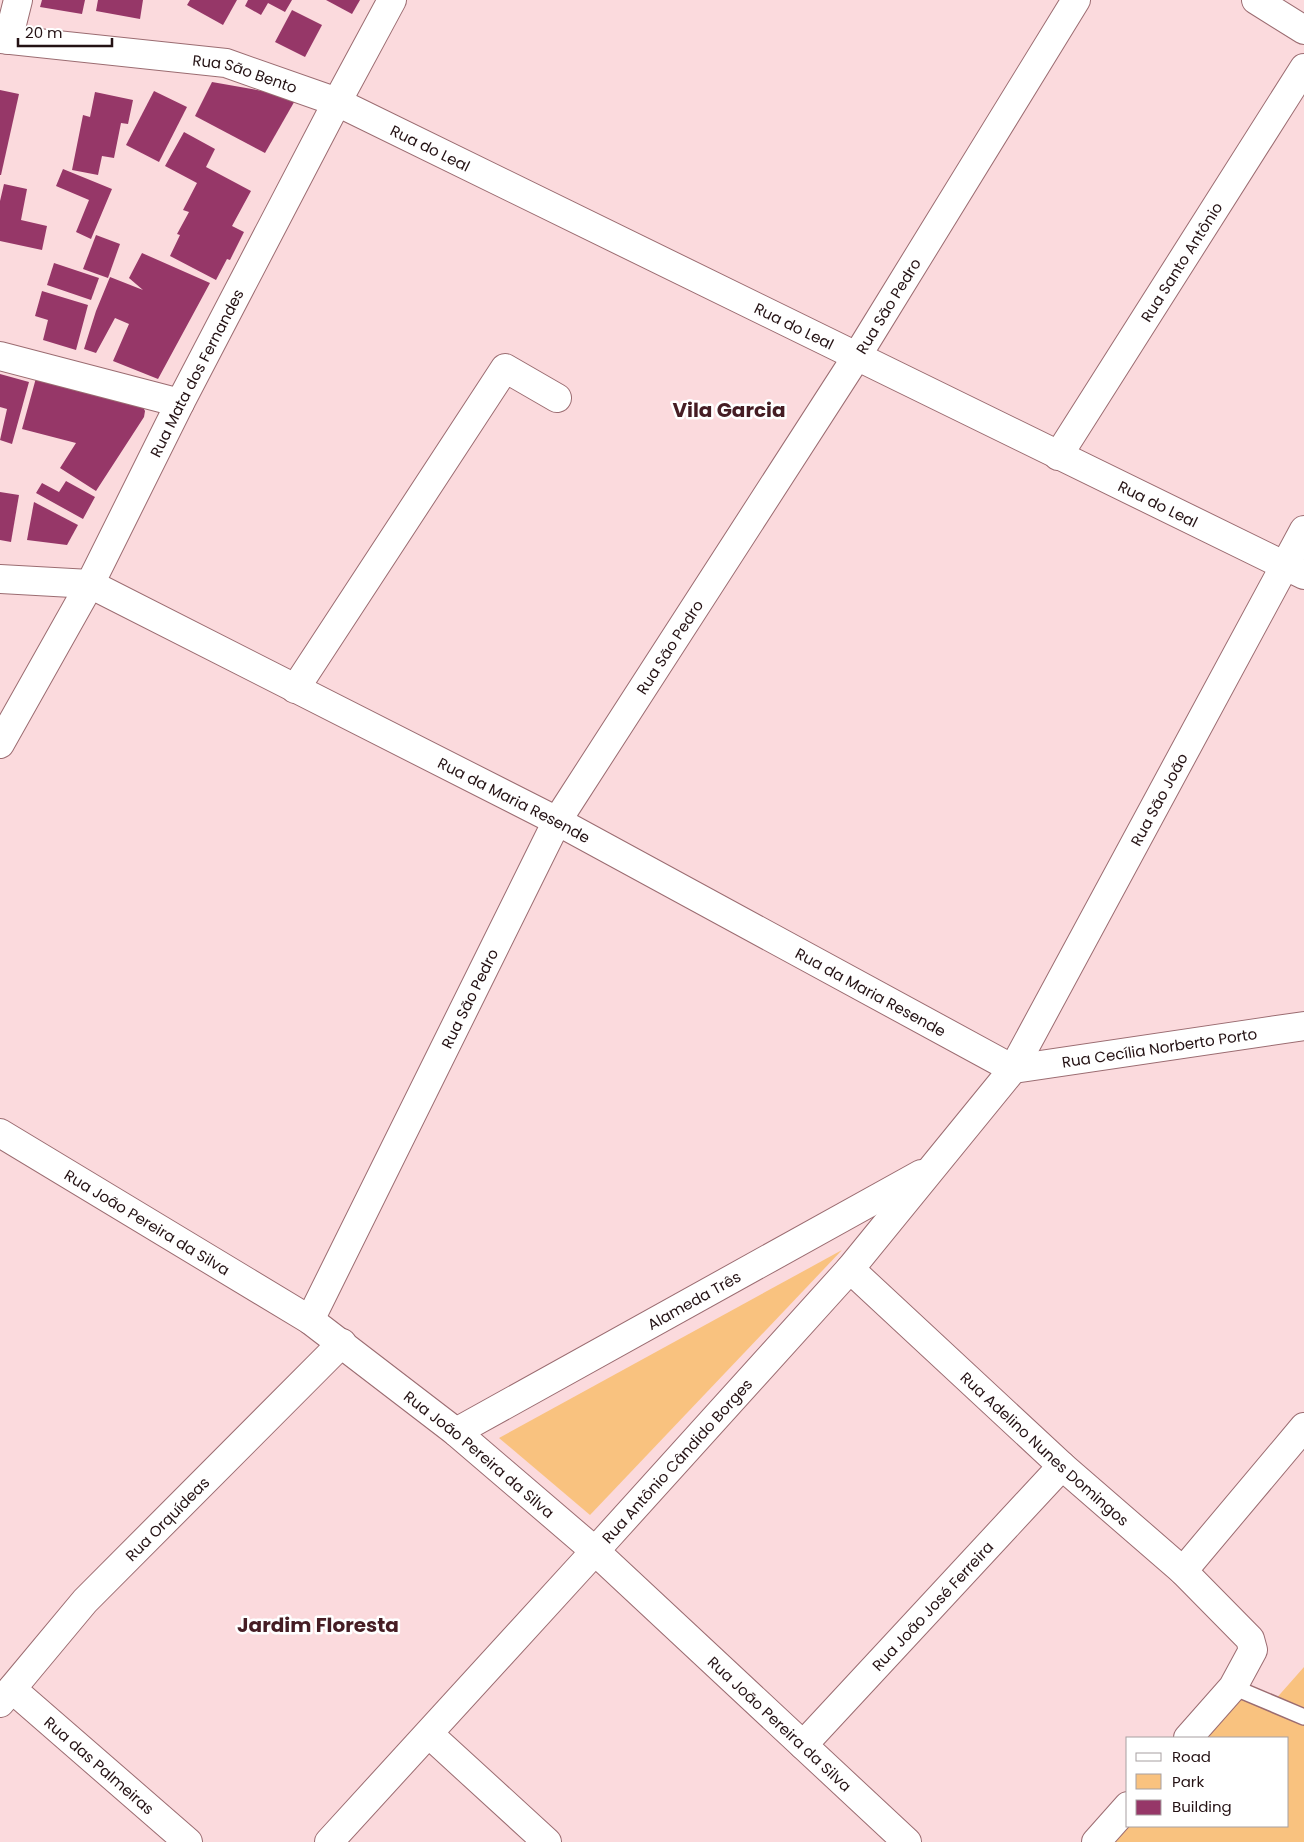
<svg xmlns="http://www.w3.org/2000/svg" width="1304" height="1842" font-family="Poppins,sans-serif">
  <rect width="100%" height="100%" fill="#fbdadd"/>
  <g fill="#f9c27f">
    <path d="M842,1250L590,1515L499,1438Z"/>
    <path d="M1304,1667V1842H1096L1128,1826H1288V1738H1188L1233,1687L1267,1709Z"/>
  </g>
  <g fill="#963768">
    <path d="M42,0H85L82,14L40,7Z"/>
    <path d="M98,0H143L140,19L96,11Z"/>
    <path d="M190,0H237L223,25L187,5Z"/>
    <path d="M248,0H292L285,12L268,3L261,15L245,6Z"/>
    <path d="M326,0H360L352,14Z"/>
    <path d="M292,10L322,25L305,57L275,42Z"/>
    <path d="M212,82L297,97L265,153L195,116Z"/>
    <path d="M0,90L19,94L1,175H0Z"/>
    <path d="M154,91L187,107L159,162L126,145Z"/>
    <path d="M95,92L133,100L128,124L121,123L114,158L102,156L98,175L72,170L83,115L90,117Z"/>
    <path d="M184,132L215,149L206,167L251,191L232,226L244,232L230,260L227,259L216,280L170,256L180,235L177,234L189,212L183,210L197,183L165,166Z"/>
    <path d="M63,169L112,189L91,239L76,232L89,200L56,186Z"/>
    <path d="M4,184L27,189L21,220L47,226L42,250L0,241V201Z"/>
    <path d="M96,235L120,244L108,278L83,269Z"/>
    <path d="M142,253L210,283L158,379L113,361L129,324L115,318L96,353L84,349L96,311L110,277L143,290L129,278Z"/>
    <path d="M54,263L99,278L91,300L47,285Z"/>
    <path d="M42,291L88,305L76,350L43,340L48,320L35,316Z"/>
    <path d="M0,374L29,382L12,444L0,440L7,409L0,407Z"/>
    <path d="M36,378L143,407L145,411L144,417L96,491L60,468L76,443L22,429Z"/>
    <path d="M66,481L95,497L83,519L36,493L42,483L59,492Z"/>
    <path d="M0,492L19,495L11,542L0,540Z"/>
    <path d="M34,502L78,525L67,545L27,540Z"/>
  </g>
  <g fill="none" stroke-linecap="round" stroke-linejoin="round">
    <defs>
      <path id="lane" d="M1233,1687L1304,1717"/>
      <g id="street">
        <path d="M1256,0L1304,30"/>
        <path id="s1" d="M0,39L226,63L337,102L1304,575"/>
        <path d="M8,40L18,0"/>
        <path d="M0,356L180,403"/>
        <path id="s2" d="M1058,456L1304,68"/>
        <path id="s3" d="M0,579L90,584L557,821L1013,1069"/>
        <path d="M295,689L505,368L557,398"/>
        <path id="s4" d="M0,744L90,584L180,403L337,102L392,0"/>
        <path id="s5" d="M1013,1069L1304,1026"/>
        <path id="s6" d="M0,1133L310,1320L456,1432L595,1551L907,1842"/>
        <path id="s7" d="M850,1269L1062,1466L1183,1571L1250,1639L1253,1650L1233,1687L1188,1738"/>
        <path id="s8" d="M310,1320L557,821L857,356L1076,0"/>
        <path id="s9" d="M456,1432L921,1174"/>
        <path d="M1183,1571L1304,1427"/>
        <path id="s10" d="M12,1689L188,1842"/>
        <path id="s11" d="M0,1703L85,1601L342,1343"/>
        <path d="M429,1734L547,1842"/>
        <path id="s12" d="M803,1745L1062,1466"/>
        <path id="s13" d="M329,1842L595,1551L850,1269L1013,1069L1304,530"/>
        <path d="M1096,1842L1128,1806"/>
      </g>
    </defs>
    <use href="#lane" stroke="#9b6c71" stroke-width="18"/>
    <use href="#street" stroke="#9b6c71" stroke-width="30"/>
    <use href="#lane" stroke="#fff" stroke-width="15"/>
    <use href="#street" stroke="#fff" stroke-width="28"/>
  </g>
  <g text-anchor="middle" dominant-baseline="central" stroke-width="5" stroke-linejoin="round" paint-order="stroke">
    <g font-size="15" fill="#241214" stroke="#fff">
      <text stroke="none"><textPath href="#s1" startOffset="248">Rua São Bento</textPath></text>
      <text stroke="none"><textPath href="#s1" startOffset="449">Rua do Leal</textPath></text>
      <text stroke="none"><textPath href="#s2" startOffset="230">Rua Santo Antônio</textPath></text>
      <text stroke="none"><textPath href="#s8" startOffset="1169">Rua São Pedro</textPath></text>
      <text stroke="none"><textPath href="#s1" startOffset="854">Rua do Leal</textPath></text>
      <text stroke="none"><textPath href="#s4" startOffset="420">Rua Mata dos Fernandes</textPath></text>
      <text stroke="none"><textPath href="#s1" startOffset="1259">Rua do Leal</textPath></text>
      <text stroke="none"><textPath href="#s8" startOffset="764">Rua São Pedro</textPath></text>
      <text stroke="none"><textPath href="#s3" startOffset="566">Rua da Maria Resende</textPath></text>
      <text stroke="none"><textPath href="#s13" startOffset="1339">Rua São João</textPath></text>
      <text stroke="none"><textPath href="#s3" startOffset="971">Rua da Maria Resende</textPath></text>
      <text stroke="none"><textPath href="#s8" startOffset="359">Rua São Pedro</textPath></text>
      <text stroke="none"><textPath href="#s5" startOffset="148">Rua Cecília Norberto Porto</textPath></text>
      <text stroke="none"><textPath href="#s6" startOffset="172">Rua João Pereira da Silva</textPath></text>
      <text stroke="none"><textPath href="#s9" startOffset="272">Alameda Três</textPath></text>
      <text stroke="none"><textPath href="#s7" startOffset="265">Rua Adelino Nunes Domingos</textPath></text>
      <text stroke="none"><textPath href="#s6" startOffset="578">Rua João Pereira da Silva</textPath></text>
      <text stroke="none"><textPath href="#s13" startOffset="516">Rua Antônio Cândido Borges</textPath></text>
      <text stroke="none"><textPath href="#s11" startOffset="249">Rua Orquídeas</textPath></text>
      <text stroke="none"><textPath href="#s12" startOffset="190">Rua João José Ferreira</textPath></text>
      <text stroke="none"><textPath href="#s6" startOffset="982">Rua João Pereira da Silva</textPath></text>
      <text stroke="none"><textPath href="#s10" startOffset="116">Rua das Palmeiras</textPath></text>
    </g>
    <g font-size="20" font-weight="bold" fill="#451d24" stroke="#fff">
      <text x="729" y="410">Vila Garcia</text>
      <text x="318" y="1625">Jardim Floresta</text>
    </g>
  </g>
  <rect x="1126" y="1737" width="162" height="90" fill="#ffffff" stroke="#a7a0a1"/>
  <rect x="1136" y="1753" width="25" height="8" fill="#ffffff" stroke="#a7a0a1"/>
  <text x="1172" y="1762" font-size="15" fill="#241214">Road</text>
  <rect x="1136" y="1774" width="25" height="15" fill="#f9c27f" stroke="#a7a0a1"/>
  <text x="1172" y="1787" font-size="15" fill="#241214">Park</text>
  <rect x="1136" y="1800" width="25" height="15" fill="#963768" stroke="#a7a0a1"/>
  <text x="1172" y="1812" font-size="15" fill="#241214">Building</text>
  <path d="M18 38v8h94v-8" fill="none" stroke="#241214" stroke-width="2.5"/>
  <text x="25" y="38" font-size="15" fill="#241214" stroke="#ffffff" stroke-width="4" paint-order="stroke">20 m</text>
</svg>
